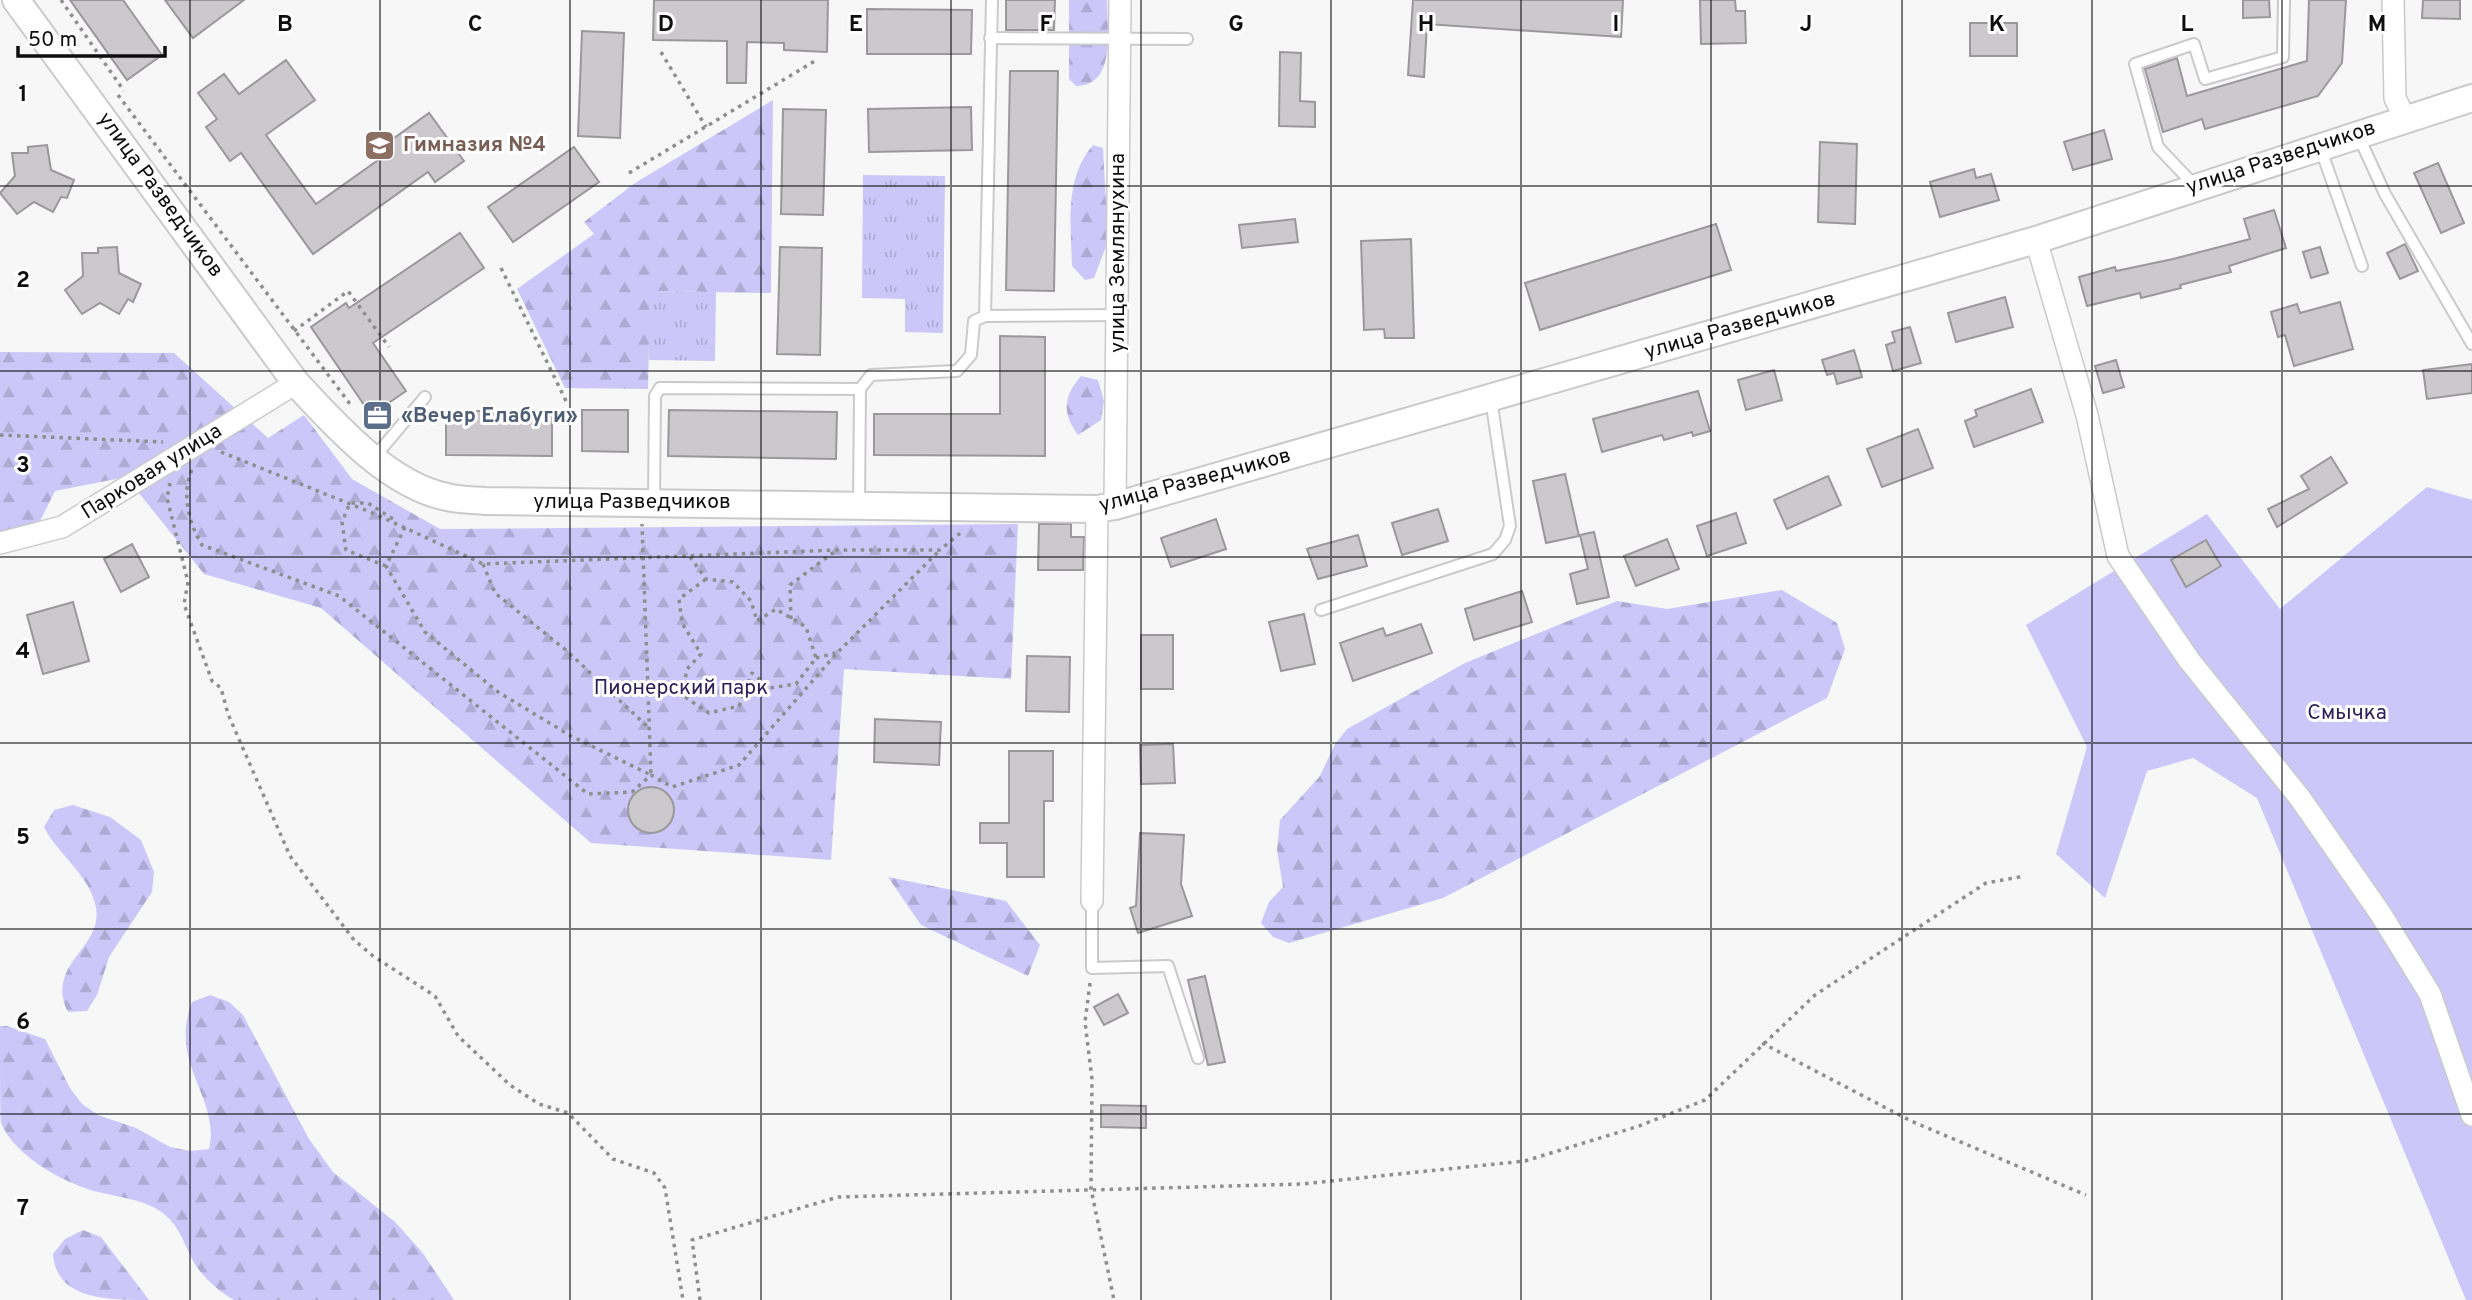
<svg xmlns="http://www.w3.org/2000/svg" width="2472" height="1300" font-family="Overpass,sans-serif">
  <defs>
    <pattern id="forest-firs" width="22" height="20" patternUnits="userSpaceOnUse" patternTransform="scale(1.75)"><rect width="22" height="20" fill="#ccc7f8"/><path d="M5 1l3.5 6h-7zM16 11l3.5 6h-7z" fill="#aeaad3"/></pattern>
    <pattern id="park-tufts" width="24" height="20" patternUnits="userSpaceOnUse" patternTransform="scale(1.75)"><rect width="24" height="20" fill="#ccc7f8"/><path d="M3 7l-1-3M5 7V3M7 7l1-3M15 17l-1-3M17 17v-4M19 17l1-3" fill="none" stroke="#aeaad3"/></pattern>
  </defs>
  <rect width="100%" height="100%" fill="#f7f7f8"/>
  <g fill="url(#forest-firs)">
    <path d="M1069,0H1107C1107,28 1117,86 1076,86L1069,79Z"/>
    <path d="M773,100L771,293L650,291L648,389L565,388L517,289L594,234L584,222L635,183Z"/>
    <path d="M1093,145L1103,148L1108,241L1094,278L1085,280L1072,266C1071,224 1064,179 1093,145Z"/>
    <path d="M0,352L174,353L268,438L304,415L352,479L440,529L1018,524L1011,679L844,669L831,860L591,843L321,608L204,574L126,477L55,491L37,527L0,534Z"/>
    <path d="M1081,376L1098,380L1104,401L1101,420L1078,435C1062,413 1063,397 1081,376Z"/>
    <path d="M1782,590L1837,623L1845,649L1827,698L1443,898L1289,943L1273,937L1261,923L1269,902L1283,887L1277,850L1280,820L1320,776L1335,744L1347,729L1465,663L1617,601L1667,609Z"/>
    <path d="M73,805L110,817L141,840L154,872L152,892L109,957L97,995L87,1011L68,1012C45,963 103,949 96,908C91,876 58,855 44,827L54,810Z"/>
    <path d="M888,877L1006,901L1040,945L1028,976L921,925Z"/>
    <path d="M210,995L229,1002L243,1015L309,1139L333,1172L395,1222L422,1252L454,1300H234C218,1291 201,1276 192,1259C184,1243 179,1226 164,1214C146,1199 116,1197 94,1191C62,1182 14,1155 1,1123C0,1109 0,1045 0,1026H7L45,1039L70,1088L82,1104L98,1115L136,1128L170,1147L190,1151L209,1149C221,1098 168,1065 192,1002Z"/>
    <path d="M83,1230L101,1237L149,1300C108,1300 56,1300 53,1254L65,1239Z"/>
  </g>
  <g fill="url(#park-tufts)">
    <path d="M863,175L945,176L943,333L905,332V299L862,298Z"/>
    <path d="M649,291L716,292L715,361L649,360Z"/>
  </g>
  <path fill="#ccc7f8" d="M2427,487L2472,500V1300H2466L2257,798L2193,758L2147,771L2105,898L2056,854L2087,747L2026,625L2207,514L2280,609Z"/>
  <g fill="#cbc9cb" stroke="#9a989a" stroke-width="2">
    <path d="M70,0H123L162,55L127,80Z"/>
    <path d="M165,0H244L193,38Z"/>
    <path d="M654,0H828L827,52L784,50V43L747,42L746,83H727V41L653,40Z"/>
    <path d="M1006,0H1055L1054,30H1006Z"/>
    <path d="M1413,0H1623L1621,37L1427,24L1424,77L1408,75Z"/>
    <path d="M1700,0H1735L1736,11H1745L1746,43L1701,44Z"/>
    <path d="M2243,0H2269L2270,17L2243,18Z"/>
    <path d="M2309,0H2346L2342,63L2318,96L2205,129L2202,119L2163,132L2145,69L2177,58L2187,96L2307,61Z"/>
    <path d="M2423,0H2460V19L2422,18Z"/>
    <path d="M867,9L972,10L971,54H867Z"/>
    <rect x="1970" y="23" width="47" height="33"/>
    <path d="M582,31L624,33L620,138L578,136Z"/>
    <path d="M1280,52L1301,53L1300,101L1315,102V127L1279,126Z"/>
    <path d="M286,60L315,100L266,135L316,204L388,153L383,146L429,113L464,161L435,182L428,172L313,254L241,153L230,161L206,127L217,119L198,93L224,74L239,94Z"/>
    <path d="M1010,71H1058L1054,291L1006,290Z"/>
    <path d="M971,107L972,150L869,152L868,109Z"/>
    <path d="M783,109L826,110L823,215L781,214Z"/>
    <path d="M2104,130L2112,159L2073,170L2064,142Z"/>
    <path d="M1820,142L1857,144L1855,224L1818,222Z"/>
    <path d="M47,145L51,170L74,180L67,198L61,197L53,212L34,202L17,214L0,193L15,176L12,153H28V147Z"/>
    <path d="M574,147L599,182L513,242L488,207Z"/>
    <path d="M2438,163L2464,223L2441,233L2414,173Z"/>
    <path d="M1974,169L1976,178L1991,174L1999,200L1940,217L1930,182Z"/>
    <path d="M2274,210L2286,248L2229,266L2231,272L2180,285L2181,288L2141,298L2140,293L2087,306L2079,277L2115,267L2116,271L2173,259L2250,239L2244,219Z"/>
    <path d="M1295,219L1298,242L1242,248L1239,225Z"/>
    <path d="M1716,224L1731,270L1540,330L1525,283Z"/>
    <path d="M460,233L484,268L373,343L406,391L371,415L311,327L346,303L349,308Z"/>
    <path d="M1411,239L1414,338H1385L1384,329L1364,330L1361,241Z"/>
    <path d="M2405,244L2418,271L2400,279L2387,253Z"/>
    <path d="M117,247L119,273L141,284L133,302L128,299L119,314L100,303L82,314L65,290L83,276L82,253H98V248Z"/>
    <path d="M780,247L822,248L820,355L777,354Z"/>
    <path d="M2320,247L2328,273L2311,278L2303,252Z"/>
    <path d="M2005,297L2013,327L1956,342L1948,313Z"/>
    <path d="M2340,302L2353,349L2294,366L2285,335L2278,337L2271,312L2297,304L2300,313Z"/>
    <path d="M1910,327L1921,363L1893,371L1886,345L1895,342L1892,332Z"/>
    <path d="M1000,336L1045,337V456L874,455V414H1000Z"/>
    <path d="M1854,350L1862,377L1837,384L1834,373L1827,375L1822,360Z"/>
    <path d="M2116,360L2124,387L2103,393L2095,366Z"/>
    <path d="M2472,364V393L2427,399L2423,370Z"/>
    <path d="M1774,370L1782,400L1746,410L1738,380Z"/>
    <path d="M2031,389L2043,422L1974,447L1965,421L1977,416L1975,410Z"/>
    <path d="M1698,391L1710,431L1693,436L1692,432L1664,440L1662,435L1602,452L1593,419Z"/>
    <path d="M582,410H628V452L582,451Z"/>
    <path d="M669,410L837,412L836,459L668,456Z"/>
    <path d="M446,411H552V456L446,455Z"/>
    <path d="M1918,429L1933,468L1882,487L1867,449Z"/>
    <path d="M2331,457L2347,483L2277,527L2268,509L2309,489L2301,476Z"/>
    <path d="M1565,474L1579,536L1546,543L1533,481Z"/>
    <path d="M1828,476L1841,505L1787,529L1774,500Z"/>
    <path d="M1438,509L1448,541L1402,555L1392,523Z"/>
    <path d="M1736,513L1746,543L1707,556L1697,526Z"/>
    <path d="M1216,519L1226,549L1171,567L1161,538Z"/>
    <path d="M1039,524H1071V537H1084L1083,570H1038Z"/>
    <path d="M1594,532L1609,597L1577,604L1570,574L1588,569L1580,535Z"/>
    <path d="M1358,535L1367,566L1318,579L1307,549Z"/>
    <path d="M1667,539L1679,569L1636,586L1624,556Z"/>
    <path d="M2206,540L2221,566L2186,587L2171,560Z"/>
    <path d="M132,544L149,577L121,592L104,559Z"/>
    <path d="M1522,591L1532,622L1474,640L1465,609Z"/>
    <path d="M73,602L89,661L43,674L27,615Z"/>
    <path d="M1304,614L1315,664L1281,671L1269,622Z"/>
    <path d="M1421,624L1432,653L1353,681L1340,643L1383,628L1386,636Z"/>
    <rect x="1141" y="635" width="32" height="54"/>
    <path d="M1027,656L1070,657L1069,712L1026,711Z"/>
    <path d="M875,719L941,722L939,765L874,762Z"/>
    <path d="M1173,744L1175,783L1141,784L1140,745Z"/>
    <path d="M1009,751H1053V801H1044V877H1007V843H980V823H1009Z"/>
    <circle cx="651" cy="810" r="23"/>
    <path d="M1140,833L1184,835L1181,884L1192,916L1138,933L1130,908L1136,906Z"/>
    <path d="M1205,976L1225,1062L1208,1065L1188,980Z"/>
    <path d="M1118,994L1128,1013L1104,1025L1094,1007Z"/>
    <path d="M1101,1105L1146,1106V1128L1101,1127Z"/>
  </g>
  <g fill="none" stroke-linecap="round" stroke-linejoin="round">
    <defs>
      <g id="service">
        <path d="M990,38L1187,39"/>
        <path d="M2358,135L2385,194L2472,344"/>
        <path d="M2320,147L2362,266"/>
        <path d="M2195,186L2158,147L2135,64L2194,44L2205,79L2283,57L2284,0"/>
        <path d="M985,316L992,0"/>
        <path d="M373,459L425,397"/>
        <path d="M654,501L655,396L660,388L860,389"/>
        <path d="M859,504L860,389L871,375L957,371L971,355L974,321L985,316L1118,315"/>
        <path d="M1321,610L1493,554L1505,540L1510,526L1491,399"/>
        <path d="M1092,901V968L1168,966L1198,1058"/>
      </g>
      <g id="minor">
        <path d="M2393,0L2395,98L2404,117"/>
        <path d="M2036,240L2087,415L2118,556L2189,660L2300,798L2380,913L2430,994L2472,1115"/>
        <path d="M1115,506L1120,0"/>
        <path d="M0,543L62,527L296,383"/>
        <path d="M1092,901L1097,509"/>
      </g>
      <path id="tertiary" d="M16,0L296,383C334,424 388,485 447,497C459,500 472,500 485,501L1097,509L1115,506L2036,240L2472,98"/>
    </defs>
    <use href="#service" stroke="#cacacc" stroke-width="14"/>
    <use href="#minor" stroke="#cacacc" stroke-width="24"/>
    <use href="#tertiary" stroke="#cacacc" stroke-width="30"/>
    <g stroke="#8e8e8f" stroke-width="3.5" stroke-dasharray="3.5 5" stroke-linecap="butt">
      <path d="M61,0L124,91"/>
      <path d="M661,52L706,127"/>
      <path d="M118,95L350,404"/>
      <path d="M629,173L818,59"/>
      <path d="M501,268L568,405"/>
      <path d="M294,331L348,291L389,347"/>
      <path d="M0,435L163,442"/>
      <path d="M221,452L375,514L483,564L836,550H940L964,530"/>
      <path d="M192,470C181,493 189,524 202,545L339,596L588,794L632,792L651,775L672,787L739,765L837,653L940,550"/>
      <path d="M170,483L167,498L188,582L184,604L212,681L221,688L228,714L290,856L354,940L373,956L435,996L458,1036L510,1085L539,1104L568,1113L613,1159L654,1173L665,1188L683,1300"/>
      <path d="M405,527L386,566L425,632L498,692L571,736L651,775L642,524"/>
      <path d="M690,557L706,579L733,582L751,601L757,621L776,609L806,627L816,658L796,684L770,688L752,673L739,706L709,713L682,695L687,669L701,654L682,623L679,599L706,579"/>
      <path d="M483,564L495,593L567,651L649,728"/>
      <path d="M386,566L346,550L342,522L350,503H368L396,521"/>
      <path d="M791,619L790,585L834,552"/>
      <path d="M816,658L835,653"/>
      <path d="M1090,983L1085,1022L1092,1079L1091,1189L1114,1300"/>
      <path d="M1762,1043L1911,1121L2086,1195"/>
      <path d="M700,1300L692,1240L838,1197L1302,1184L1525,1161L1639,1126L1705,1100L1815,995L1986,883L2025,876"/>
    </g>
    <use href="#service" stroke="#fff" stroke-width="10"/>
    <use href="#minor" stroke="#fff" stroke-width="21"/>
    <use href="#tertiary" stroke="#fff" stroke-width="26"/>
  </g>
  <path fill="none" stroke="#0e0e0f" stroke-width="2" stroke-opacity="0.55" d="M190,0V1300M380,0V1300M570,0V1300M761,0V1300M951,0V1300M1141,0V1300M1331,0V1300M1521,0V1300M1711,0V1300M1902,0V1300M2092,0V1300M2282,0V1300M0,186H2472M0,371H2472M0,557H2472M0,743H2472M0,929H2472M0,1114H2472"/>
  <defs>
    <symbol id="school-square" viewBox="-11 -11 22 22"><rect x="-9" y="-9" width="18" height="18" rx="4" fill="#8d6e63" stroke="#fff"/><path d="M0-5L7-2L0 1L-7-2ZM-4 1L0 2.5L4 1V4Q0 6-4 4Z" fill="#fff"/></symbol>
    <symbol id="office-square" viewBox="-11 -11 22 22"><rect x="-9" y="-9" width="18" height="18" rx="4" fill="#5c6f8a" stroke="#fff"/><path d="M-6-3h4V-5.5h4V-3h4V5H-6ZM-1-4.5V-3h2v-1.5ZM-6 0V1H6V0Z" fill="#fff"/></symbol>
  </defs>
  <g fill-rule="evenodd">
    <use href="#school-square" x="362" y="128" width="35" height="35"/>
    <use href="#office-square" x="360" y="398" width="35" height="35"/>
  </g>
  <g text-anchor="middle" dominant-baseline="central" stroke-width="6" stroke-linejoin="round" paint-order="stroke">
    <g font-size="21" font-weight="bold" fill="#785e54" stroke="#fff" text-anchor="start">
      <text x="403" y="145">Гимназия №4</text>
    </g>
    <g font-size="21" fill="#0e0e0f" stroke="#fff">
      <text transform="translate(2281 158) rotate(-18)">улица Разведчиков</text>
      <text transform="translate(160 195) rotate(54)">улица Разведчиков</text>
      <text transform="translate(1118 253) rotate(-90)">улица Землянухина</text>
      <text transform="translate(1740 326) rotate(-16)">улица Разведчиков</text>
      <text transform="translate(152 472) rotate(-32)">Парковая улица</text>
      <text transform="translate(1195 481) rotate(-15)">улица Разведчиков</text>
      <text x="632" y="502">улица Разведчиков</text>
    </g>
    <g font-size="21" font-weight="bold" fill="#4e5e75" stroke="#fff" text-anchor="start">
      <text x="401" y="416">«Вечер Елабуги»</text>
    </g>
    <g font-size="21" fill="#2d2059" stroke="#fff">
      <text x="681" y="688">Пионерский парк</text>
      <text x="2347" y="713">Смычка</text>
    </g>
  </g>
  <g font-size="23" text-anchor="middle" font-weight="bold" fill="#0e0e0f" stroke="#fff" stroke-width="6" stroke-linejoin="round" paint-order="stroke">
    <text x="285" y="31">B</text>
    <text x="475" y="31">C</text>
    <text x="666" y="31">D</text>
    <text x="856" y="31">E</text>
    <text x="1046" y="31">F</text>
    <text x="1236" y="31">G</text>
    <text x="1426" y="31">H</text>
    <text x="1616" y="31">I</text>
    <text x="1806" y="31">J</text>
    <text x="1997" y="31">K</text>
    <text x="2187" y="31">L</text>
    <text x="2377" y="31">M</text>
    <text x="23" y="101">1</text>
    <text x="23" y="287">2</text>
    <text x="23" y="472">3</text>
    <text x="23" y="658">4</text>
    <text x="23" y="844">5</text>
    <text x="23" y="1029">6</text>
    <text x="23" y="1215">7</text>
  </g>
  <path d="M18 46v10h147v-10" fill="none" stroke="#0e0e0f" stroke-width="3.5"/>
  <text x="28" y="46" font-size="21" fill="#0e0e0f" stroke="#ffffff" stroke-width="5" paint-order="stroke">50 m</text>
</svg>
